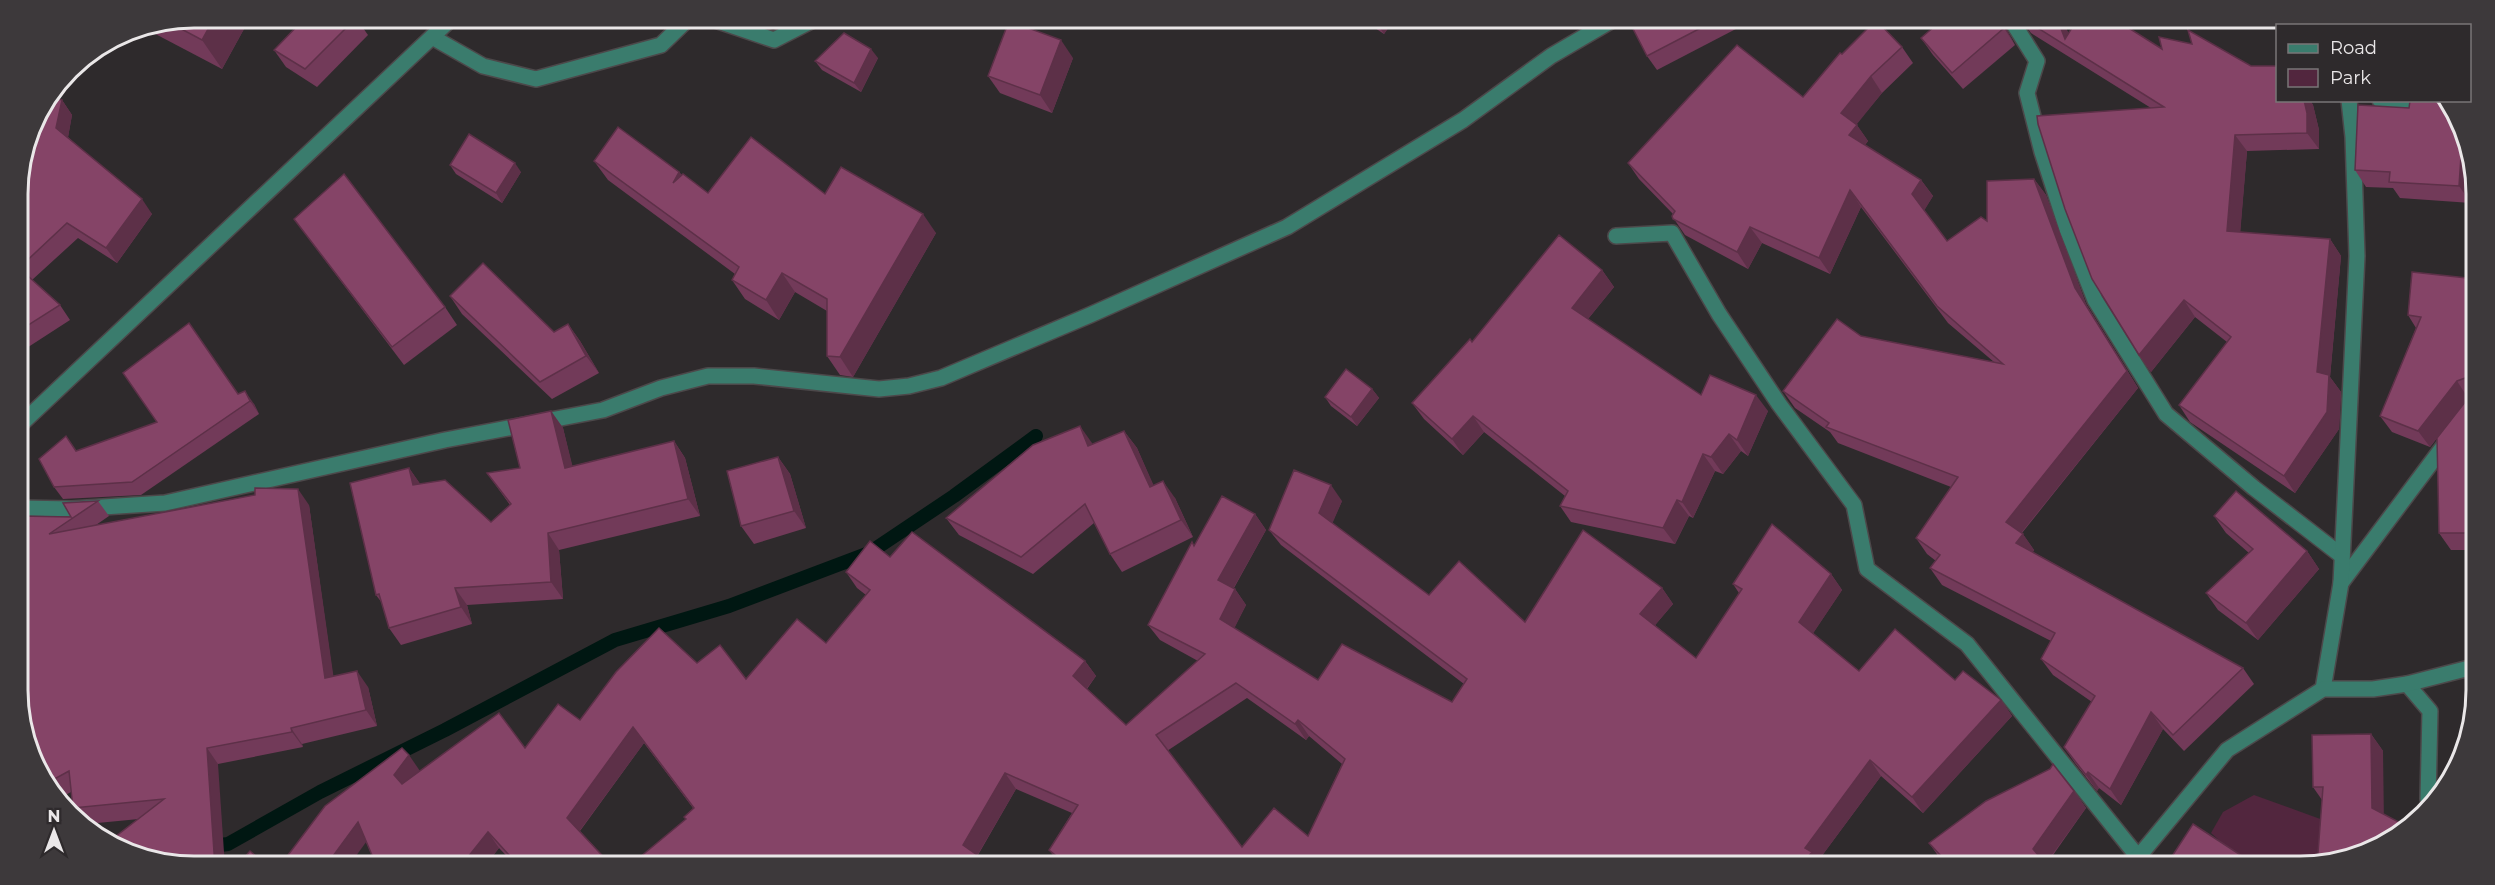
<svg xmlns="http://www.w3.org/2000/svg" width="2495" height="885" font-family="Montserrat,sans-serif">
  <rect width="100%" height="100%" fill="#2e2a2c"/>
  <path fill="#52263e" d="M2254,795L2334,824L2309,867H2248L2211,833L2223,812Z"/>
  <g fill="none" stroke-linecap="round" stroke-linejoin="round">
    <path stroke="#001712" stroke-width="14" d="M206,847L228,844L320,792L445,730L615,640L729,606L869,553L954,496L1036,436"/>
    <defs>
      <g id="minor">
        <path d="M709,18L774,40L817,18"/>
        <path d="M2010,18L2037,61L2027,93L2042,152L2067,229L2095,300L2166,414L2254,488L2342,556"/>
        <path d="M2340,24V26"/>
        <path d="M432,37L483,66L536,79L661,45L689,18"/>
        <path d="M2380,100L2402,107L2430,109"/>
        <path d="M1616,236L1672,233L1719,314L1779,404L1854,505L1867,569L1967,644L2138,857"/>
        <path d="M20,425L452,18"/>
        <path d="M20,508L72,509L165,503L445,440L603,410L661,388L708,376H754L879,389L909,386L941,378L1090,315L1287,227L1463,120L1551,56L1616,18"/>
        <path d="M2341,583L2449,439"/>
        <path d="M2407,684L2430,711L2428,799L2432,806"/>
        <path d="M2323,689L2341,583L2357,256L2353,137L2349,100"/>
        <path d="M2130,867L2227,750L2323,689H2373L2407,684L2477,666"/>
      </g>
    </defs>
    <use href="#minor" stroke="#4c484a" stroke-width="18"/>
    <use href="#minor" stroke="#3a7c6d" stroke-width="15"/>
  </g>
  <g fill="#723a59" fill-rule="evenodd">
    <path d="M194,18H250L222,69L144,28Z"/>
    <path d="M356,18L368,35L317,87L286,67L274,50Z"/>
    <path d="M749,18H778L772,29Z"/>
    <path d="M1360,18H1395L1384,34Z"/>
    <path d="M1630,18H1757L1657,70L1647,56Z"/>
    <path d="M2000,18L2015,45L1963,89L1933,55L1921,38Z"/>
    <path d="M2020,18H2063L2068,33L2162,49L2277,100H2310L2313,105L2319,130V149L2247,151L2240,232L2330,239L2341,256L2330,377L2341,392L2339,429L2295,493L2190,422L2179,405L2227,342L2195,317L2151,372L2139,355L2151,108L2031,33Z"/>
    <path d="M2192,18H2211L2194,22Z"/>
    <path d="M1902,47L1913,63L1882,93L1856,124L1868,141L1865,145L1921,180L1933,196L1924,210L1947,241L1987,221L2034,179L2046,195L2086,304L2138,388L2022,533L2034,550L2033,552L2243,668L2254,684L2184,751L2163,729L2121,805L2099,788L2097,791L2075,763L2064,747L2092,702L2053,675L2041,659L2051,641L1942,585L1930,568L1936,561L1927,554L1916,538L1951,487L1838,443L1830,432L1795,408L1783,391L1861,336L1994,362L1948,323L1861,207L1830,274L1762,243L1748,269L1685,235L1672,216L1673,214L1639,179L1628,163L1803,97Z"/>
    <path d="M878,58L861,92L822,70L815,61Z"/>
    <path d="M1073,58L1052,113L1000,93L988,76Z"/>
    <path d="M62,100L72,115L68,137L152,214L117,263L78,238L32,280L60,305L70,320L19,353L18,182Z"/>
    <path d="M2444,100L2473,165L2471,203L2400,198L2393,188L2366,187L2355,170L2409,108Z"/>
    <path d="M594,161L679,172L682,175L708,193L825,194L936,233L853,377L840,375L827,356V311L795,292L779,320L745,299L732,280L735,274L608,180Z"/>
    <path d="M450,165L521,172L502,203L456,174Z"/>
    <path d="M294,219L445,307L457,325L404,365Z"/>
    <path d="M1602,270L1614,287L1588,319L1701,395L1768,411L1748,456L1741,451L1723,474L1715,471L1693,518L1689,516L1675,544L1571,522L1560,506L1565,496L1484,432L1463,455L1424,419L1412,403L1472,342Z"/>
    <path d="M2476,279L2477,588L2472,581L2473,550H2451L2439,533L2468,398L2430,447L2392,432L2380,416L2416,328L2408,315Z"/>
    <path d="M450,296L554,332L568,324L580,341L599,373L552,399L462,314Z"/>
    <path d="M1372,389L1379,398L1357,426L1331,406L1325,397Z"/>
    <path d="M238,394L254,404L259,414L141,495L63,499L54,487L76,451Z"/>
    <path d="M551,411L563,428L572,466L674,441L685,458L700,516L559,550L563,599L467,605L472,624L401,645L389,628L382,603L376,595L409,468L420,484L491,522L510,505L487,473L520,468Z"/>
    <path d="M1124,431L1137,448L1153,485L1175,498L1193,537L1122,572L1110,554L1094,523L1033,574L959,535L946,518L1093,444Z"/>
    <path d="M778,457L790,474L806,528L754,544L741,526Z"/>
    <path d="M98,501L109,516L96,525L309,505L333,677L368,687L377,726L302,744L303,747L218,764L139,819L87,824L81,820L73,808L71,792L58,799L21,725L20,516L71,517Z"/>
    <path d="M1342,501L1332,523L1429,595L1525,622L1662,588L1673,604L1655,625L1696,658L1739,593L1733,584L1831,574L1842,590L1813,633L1859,671L1955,680L2001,700L2012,716L1923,813L1881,776L1818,861L1822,867H1062L1049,850L1072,813L1016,789L978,855L685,819L693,808L644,743L580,831L613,867H517L499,848L484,867H377L366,842L420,771L525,748L697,663L746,679L826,643L866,595L857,588L846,572L890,557L1085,661L1096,676L1087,689L1126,725L1198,661L1160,640L1148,625L1192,542L1194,546L1255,514L1266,530L1234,588L1235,589L1246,605L1234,628L1318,680L1452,702L1464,684L1281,545L1269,530ZM1247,698L1306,740L1309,736L1342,764L1308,836L1242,847L1167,751Z"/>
    <path d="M2214,516L2307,551L2319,569L2258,640L2218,610L2206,593L2249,553L2226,533Z"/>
    <path d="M2371,734L2383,751L2322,800L2313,787Z"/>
    <path d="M2074,791L2086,808L2046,865L1939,857L1929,843Z"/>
  </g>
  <g fill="#5d3048">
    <path d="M214,18H250L222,69L202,40Z"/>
    <path d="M764,18H778L772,29Z"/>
    <path d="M1373,18H1395L1384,34Z"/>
    <path d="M1998,18H2000L2015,45L2004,28Z"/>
    <path d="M2057,18H2063L2074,51L2065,39Z"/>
    <path d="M1061,40L1073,58L1052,113L1040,95Z"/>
    <path d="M871,49L878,58L861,92L854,83Z"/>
    <path d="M1871,76L1882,93L1853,129L1841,113Z"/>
    <path d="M62,100L72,115L67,143L56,128Z"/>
    <path d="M2304,100H2310L2313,105L2319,130V149L2307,133Z"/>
    <path d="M1857,125L1868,141L1860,151L1849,135Z"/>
    <path d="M2235,135L2247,151L2239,248L2227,231Z"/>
    <path d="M2462,141L2473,165L2471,203L2459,186Z"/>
    <path d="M515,163L521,172L502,203L496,193Z"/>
    <path d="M679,172L693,191L673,183Z"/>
    <path d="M2034,179L2046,195L2086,304L2138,388L2017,538L2006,522L2075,288Z"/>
    <path d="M1921,180L1933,196L1924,211L1912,194Z"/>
    <path d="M1850,190L1861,207L1830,274L1819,258Z"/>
    <path d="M142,199L152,214L117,263L106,248Z"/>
    <path d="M923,214L936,233L853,377L840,357Z"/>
    <path d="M1750,227L1762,243L1748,269L1737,252Z"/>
    <path d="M2330,239L2341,256L2330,377L2341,392L2339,429L2295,493L2284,476L2317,372Z"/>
    <path d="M1602,270L1614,287L1583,325L1572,308Z"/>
    <path d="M782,273L795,292L779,320L766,300Z"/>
    <path d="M2184,300L2195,317L2151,372L2139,355Z"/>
    <path d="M568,324L580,341L599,373L586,356Z"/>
    <path d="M2457,381L2468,398L2430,447L2418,431Z"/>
    <path d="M1372,389L1379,398L1357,426L1351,417Z"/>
    <path d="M245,391L254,404L259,414L250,401Z"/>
    <path d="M1756,395L1768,411L1748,456L1737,440Z"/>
    <path d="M551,411L563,428L577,484L565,468Z"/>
    <path d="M1473,416L1484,432L1463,455L1452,439Z"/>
    <path d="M1080,426L1092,443L1100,463L1088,446Z"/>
    <path d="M1124,431L1137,448L1162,504L1150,487Z"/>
    <path d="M1729,434L1741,451L1723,474L1711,457Z"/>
    <path d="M674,441L685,458L700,516L688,499Z"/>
    <path d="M1703,454L1715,471L1693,518L1682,502Z"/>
    <path d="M778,457L790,474L806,528L794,511Z"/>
    <path d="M409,468L421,485H413Z"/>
    <path d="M1163,481L1175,498L1193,537L1181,520Z"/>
    <path d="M1331,485L1342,501L1330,529L1319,513Z"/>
    <path d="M298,489L309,505L336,694L325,678Z"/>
    <path d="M1677,500L1689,516L1675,544L1663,528Z"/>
    <path d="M1255,514L1266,530L1229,596L1218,580Z"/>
    <path d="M548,533L559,550L563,599L551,582Z"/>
    <path d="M2023,534L2034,550L2028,559L2016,543Z"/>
    <path d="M2307,551L2319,569L2258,640L2246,623Z"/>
    <path d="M1831,574L1842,590L1810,638L1799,622Z"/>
    <path d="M455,588L467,605L472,624L461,607Z"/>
    <path d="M1662,588L1673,604L1651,630L1640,614Z"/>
    <path d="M1235,589L1246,605L1231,635L1220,619Z"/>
    <path d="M1085,661L1096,676L1084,692L1073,676Z"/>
    <path d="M357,671L368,687L377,726L366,710Z"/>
    <path d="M2001,700L2012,716L1923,813L1912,797Z"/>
    <path d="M2151,712L2163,729L2121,805L2110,789Z"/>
    <path d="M1298,720L1309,736L1306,740L1295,724Z"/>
    <path d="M633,727L644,743L578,833L567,818Z"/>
    <path d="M291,728L302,744L303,747L292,732Z"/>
    <path d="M2371,734L2383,751L2384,825L2372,808Z"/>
    <path d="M207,748L218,764L225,867H215Z"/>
    <path d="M409,755L420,771L405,790L394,775Z"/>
    <path d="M1870,760L1881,776L1818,861L1822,867H1800L1805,848Z"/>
    <path d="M2088,772L2099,788L2097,791L2086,775Z"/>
    <path d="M1005,773L1016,789L974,861L963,845Z"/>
    <path d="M2074,791L2086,808L2044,866L2033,849Z"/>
    <path d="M358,822L369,838L348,867H325Z"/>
    <path d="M488,832L499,848L484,867H460Z"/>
  </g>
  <g fill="#854467" stroke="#5d3048" stroke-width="1.5" fill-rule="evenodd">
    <path d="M194,18H214L202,40L170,23Z"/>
    <path d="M305,18H356L305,69L274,50Z"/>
    <path d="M1630,18H1720L1647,56L1628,19Z"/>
    <path d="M1944,18H1998L2004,28L1952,73L1921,38Z"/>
    <path d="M2022,18H2057L2065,39L2078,18H2113L2162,49L2159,37L2192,44L2188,30L2251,66H2277V100H2304L2307,113V133L2235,135L2227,231L2330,239L2317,372L2329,375L2327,412L2284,476L2179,405L2231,337L2184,300L2139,355L2092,279L2065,209L2038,124L2037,116L2164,107Z"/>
    <path d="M1876,20L1902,47L1871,76L1841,113L1857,125L1849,135L1921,180L1912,194L1947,241L1981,217L1987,221V181L2034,179L2075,288L2127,371L2006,522L2023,534L2016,543L2243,668L2173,735L2151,712L2110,789L2088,772L2086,775L2064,747L2095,696L2041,659L2055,633L1930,568L1940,555L1916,538L1958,477L1826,427L1829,423L1783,391L1837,319L1861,336L2003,364L1937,306L1850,190L1819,258L1750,227L1737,252L1673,219L1672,216L1675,211L1628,163L1737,45L1803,97L1840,53L1842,54Z"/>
    <path d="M1009,21L1061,40L1040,95L988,76Z"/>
    <path d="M844,33L871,49L854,83L815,61Z"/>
    <path d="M51,97L62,100L56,128L142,199L106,248L67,223L19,268L18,182L36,116Z"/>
    <path d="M2441,100H2444L2462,141L2459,186L2389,182L2390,172L2355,170L2358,105L2409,108L2410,101H2440Z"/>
    <path d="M618,127L679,172L673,183L683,174L708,193L751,137L825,194L841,167L923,214L840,357L827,356V299L782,273L766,300L732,280L739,267L594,161Z"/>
    <path d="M469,134L515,163L496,193L450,165Z"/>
    <path d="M344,174L445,307L392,347L294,219Z"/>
    <path d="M1559,235L1602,270L1572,308L1701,395L1710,375L1756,395L1737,440L1729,434L1711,457L1703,454L1682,502L1677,500L1663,528L1560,506L1568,491L1473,416L1452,439L1412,403L1470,339L1472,342Z"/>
    <path d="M483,263L554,332L568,324L586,356L540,382L450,296Z"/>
    <path d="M19,268L60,305L19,331Z"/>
    <path d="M2412,272L2476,279L2477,582L2472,581L2473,533H2439L2437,438L2472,393L2474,388L2471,380L2465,378L2457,381L2418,431L2380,416L2421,317L2408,315Z"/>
    <path d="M189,323L238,394L245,391L250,401L132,482L54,487L39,459L66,436L76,451L157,422L123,373Z"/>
    <path d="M1346,369L1372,389L1351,417L1325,397Z"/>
    <path d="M551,411L565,468L674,441L688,499L548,533L551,582L455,588L461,607L389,628L379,594L376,595L350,483L409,468L413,485L445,480L491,522L511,504L487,473L520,468L508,420Z"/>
    <path d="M1080,426L1088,446L1124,431L1150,487L1163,481L1181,520L1110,554L1085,504L1021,557L946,518L1033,445Z"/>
    <path d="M778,457L794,511L741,526L727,471Z"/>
    <path d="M1294,470L1331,485L1319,513L1429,595L1459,561L1525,622L1583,530L1662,588L1640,614L1696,658L1742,589L1733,584L1772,524L1831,574L1799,622L1859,671L1895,629L1955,680L1963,671L2001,700L1912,797L1870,760L1805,848L1812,852L1800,867H1070L1049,850L1078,805L1005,773L963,845L994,867H628L686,819L684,817L694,808L633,727L567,818L613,867H520L488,832L460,867H377L358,822L325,867H279L325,806L402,748L409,755L394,775L402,784L499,713L525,748L558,704L580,720L616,672L659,628L697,663L720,645L746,679L797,619L826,643L870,590L846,572L870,541L890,557L912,532L1085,661L1073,676L1126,725L1205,654L1148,625L1192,542L1194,546L1222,496L1255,514L1218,580L1235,589L1220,619L1318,680L1342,644L1452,702L1467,679L1269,530ZM1236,683L1295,724L1298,720L1345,759L1308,836L1274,808L1242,847L1156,735Z"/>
    <path d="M255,488L298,489L325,678L357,671L366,710L291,728L292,732L207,748L215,867H194L138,858L111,840L164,799L73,808L69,771L49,782L21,725L20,516L71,517L63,503L98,501L49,534L255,495Z"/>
    <path d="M2236,491L2307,551L2246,623L2206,593L2253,549L2214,516Z"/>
    <path d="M2468,729L2471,730L2468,747L2447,790Z"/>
    <path d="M2371,734L2372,808L2410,828L2408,831L2358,858L2317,866L2323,787H2313L2312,735Z"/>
    <path d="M2053,764L2074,791L2033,849L2048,867H1929L1941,856L1929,843L1986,801L2050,769Z"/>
    <path d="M2193,824L2259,867H2165Z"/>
    <path d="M250,851L268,867H236Z"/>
  </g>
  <path d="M0 0H2495V885H0ZM194 28H2300A166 166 0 0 1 2466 194V690A166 166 0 0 1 2300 856H194A166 166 0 0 1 28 690V194A166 166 0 0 1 194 28Z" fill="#3d393b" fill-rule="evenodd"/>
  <path fill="none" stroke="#eae7e8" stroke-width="3" d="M194 28H2300A166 166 0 0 1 2466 194V690A166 166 0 0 1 2300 856H194A166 166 0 0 1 28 690V194A166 166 0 0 1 194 28Z"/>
  <rect x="2276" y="24" width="195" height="78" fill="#2e2a2c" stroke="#797677" stroke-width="1.5"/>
  <rect x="2288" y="44" width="30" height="9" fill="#3a7c6d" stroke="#797677" stroke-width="1.5"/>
  <text x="2330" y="54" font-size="18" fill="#eae7e8">Road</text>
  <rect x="2288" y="69" width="30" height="18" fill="#52263e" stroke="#797677" stroke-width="1.5"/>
  <text x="2330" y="84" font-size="18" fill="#eae7e8">Park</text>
  <g transform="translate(54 831)" stroke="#2e2a2c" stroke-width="4.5" paint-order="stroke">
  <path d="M0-4.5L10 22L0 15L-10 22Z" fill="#eae7e8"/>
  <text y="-9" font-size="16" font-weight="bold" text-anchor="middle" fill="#eae7e8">N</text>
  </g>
</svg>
